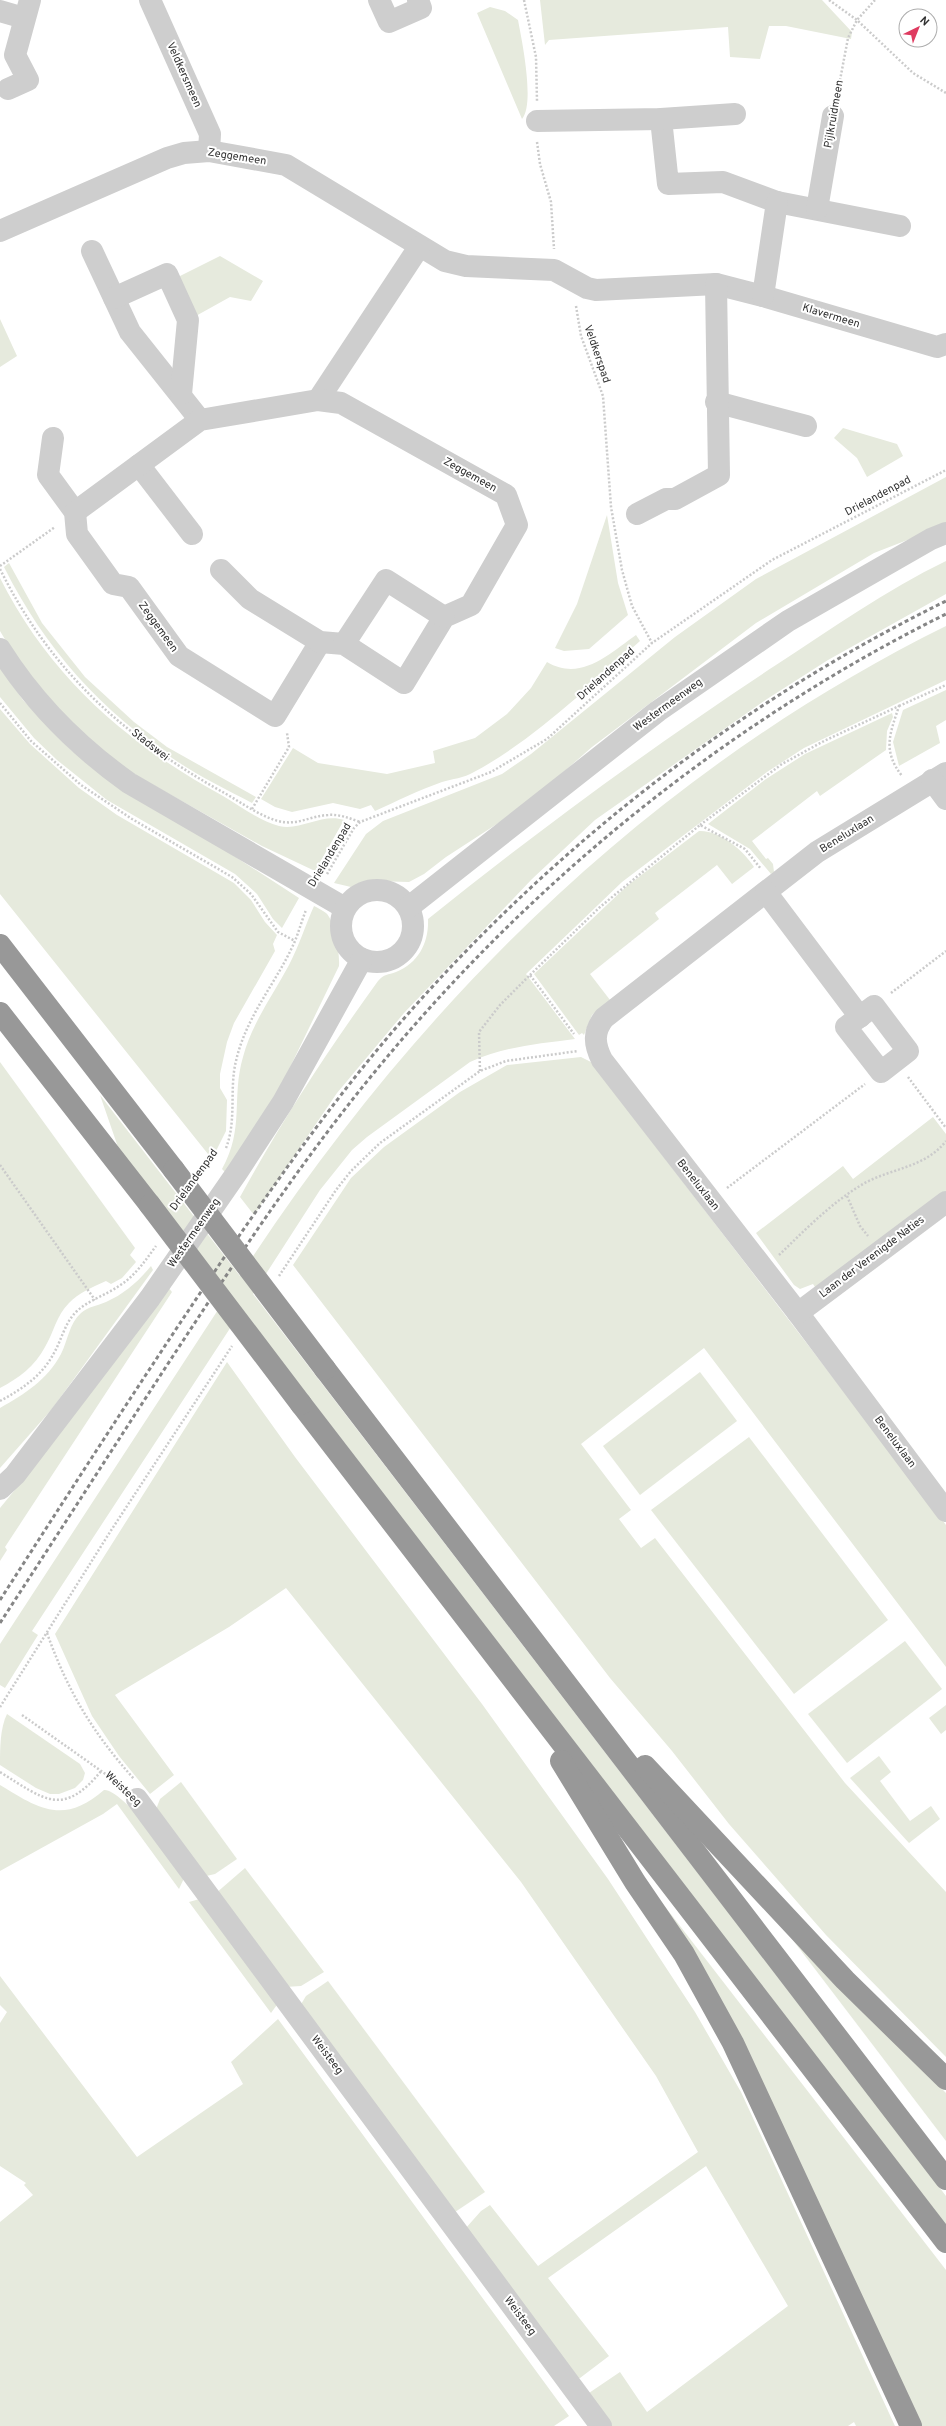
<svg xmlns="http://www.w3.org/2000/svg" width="946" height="2426" font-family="Overpass,sans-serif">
  <rect width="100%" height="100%" fill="#fff"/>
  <g fill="#e6eadd">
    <path d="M540,0H822L852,32L851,39L786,26H769L760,59L730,57L728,27L549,40L545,45Z"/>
    <path d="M490,7L505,11L518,20C522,41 535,104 522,119L477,13Z"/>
    <path d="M220,256L263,281L251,301L230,297L194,317L178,277Z"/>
    <path d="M0,319L17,356L0,367Z"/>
    <path d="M843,428L897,444L903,456L867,477L857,458L834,438Z"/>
    <path d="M946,477V525L874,553L756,623L592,747L526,805L446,857L424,874L409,882L373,881L351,887L334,883L366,834L383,821L502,774L531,754L675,637L756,579Z"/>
    <path d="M607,515L618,583L628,615L589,649L564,651L555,648L577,604Z"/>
    <path d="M946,561V594L828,660L767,699L595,820L532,879L404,1013L337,1093L254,1215L240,1197C281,1122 328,1050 378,981C384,974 388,975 396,972C419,963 429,942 428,919C540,829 656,744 776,665C831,629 886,590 946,561Z"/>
    <path d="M9,563L42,623L85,677L134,722L167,747L256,797L252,803C227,790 201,777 178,762C101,711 45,649 4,567Z"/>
    <path d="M0,578C50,677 126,743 223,796C240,806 260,821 279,826C301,831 322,813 344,820L315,871L262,846L139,777L112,759L60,713L18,661L0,631Z"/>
    <path d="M946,626V680L804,748L767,772L622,882L526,974L575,1039C539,1044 504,1046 470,1062L367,1137L352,1150L320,1190L253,1294L946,2196V2225L242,1310L32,1631L38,1635L5,1688L0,1685V1644L229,1293L119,1150L100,1095L240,1276C418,1002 651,772 946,626Z"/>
    <path d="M636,635L640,641C589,686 534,740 474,772C464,778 452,779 442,782C419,790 397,801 375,811L371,805L360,809L333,803L292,812L275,807L261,799L293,748L318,763L387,774L435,763L433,751L475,738L507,714L531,688L547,662C581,682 609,654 636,635Z"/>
    <path d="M0,668L23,700L72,751L299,898L282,928L273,919L257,894L235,874L107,800L57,760L34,738L0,697Z"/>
    <path d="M946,690V720L936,726L940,743L899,766L893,742L903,710Z"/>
    <path d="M0,709L30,744L79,788L117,815L234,883L251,900L265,922L277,935L273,944L275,951L234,1023L227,1042L220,1074V1088L227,1100L226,1131L212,1159L0,894Z"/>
    <path d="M892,713L893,717L887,731L886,750L820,796L817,791L752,841L766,859L768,858L773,864L774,872L771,874L750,849L708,824L766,779L805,754Z"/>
    <path d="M699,831C720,830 744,851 754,867L732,884L717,865L655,913L659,919L590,974L610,1000L592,1015L584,1035L582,1033L579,1035L534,974L627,886Z"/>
    <path d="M314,906C318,908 322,910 326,913C335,921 340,954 339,966L279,1090L225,1172L222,1169C245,1128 231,1098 243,1057C252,1023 273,995 289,965C299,946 305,926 314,906Z"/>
    <path d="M581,1057L591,1062L946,1525V1667L704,1348L581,1444L631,1510L619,1519L641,1548L655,1538L845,1783L946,1892V2057L826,1935L729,1824L672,1751L610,1678L293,1265L351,1178L384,1147L460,1092L507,1065Z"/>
    <path d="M0,1062L135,1248L130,1255L136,1262L122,1278L111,1284L106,1281C93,1287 78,1293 69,1303C56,1316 54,1332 45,1347C35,1366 19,1378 0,1388Z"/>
    <path d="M933,1117L946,1134V1191L817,1290L813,1284L800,1289L794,1285L756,1233L843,1166L853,1179Z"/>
    <path d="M151,1266L153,1270L52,1409L0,1468V1408C25,1394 47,1380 61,1354C68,1340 69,1324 81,1313C89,1306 97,1306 106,1302C124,1294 138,1282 151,1266Z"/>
    <path d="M167,1286L172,1292L5,1547L7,1550L0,1561V1508L37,1463Z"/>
    <path d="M227,1362L295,1457L482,1704L608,1879L695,2012L741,2092L895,2426H856L854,2422L848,2426H609L586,2395L620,2372L647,2412L788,2306L706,2166L548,2278L609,2356L580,2378H575L465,2229L481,2211L490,2205L538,2266L698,2152L656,2076L521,1882L286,1588L229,1627L115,1695L174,1775L150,1794L119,1756L92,1716L55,1634Z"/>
    <path d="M700,1372L737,1421L640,1495L603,1446Z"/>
    <path d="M749,1437L888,1620L794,1694L651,1510Z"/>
    <path d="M905,1641L942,1689L847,1763L808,1714Z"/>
    <path d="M946,1705V1730L941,1734L929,1718Z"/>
    <path d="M7,1714L80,1764L85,1773L83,1780L75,1788L59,1794H50L36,1788L0,1765C0,1749 0,1728 7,1714Z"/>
    <path d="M879,1756L891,1772L880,1781L910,1821L931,1806L940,1819L909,1843L850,1778Z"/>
    <path d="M181,1782L237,1859L215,1874L202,1877L155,1812L160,1799Z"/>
    <path d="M0,1785C39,1809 64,1825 104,1790C121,1788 172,1857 186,1874L179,1889L117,1804L103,1814L0,1871Z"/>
    <path d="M245,1868L324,1972L301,1986L285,1987L215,1894Z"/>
    <path d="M653,1891L946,2270V2426H921Z"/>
    <path d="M203,1898L279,2002L271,2013L189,1902Z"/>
    <path d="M789,1935L946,2093V2141Z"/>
    <path d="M0,1976L137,2157L243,2084L231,2062L278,2019L569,2416L554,2426H0V2222L33,2195L24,2185L26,2183L0,2166V2023L7,2012L0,2005Z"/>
    <path d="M328,1981L485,2192L452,2214L300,2006L306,1996Z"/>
  </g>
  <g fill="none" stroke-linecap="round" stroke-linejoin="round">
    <g stroke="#cbcbcb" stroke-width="2.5" stroke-dasharray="2 2" stroke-linecap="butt">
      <path d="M524,0L536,57L537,101"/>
      <path d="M829,0L857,20L913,73L946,93"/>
      <path d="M837,96L848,38L857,20L875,0"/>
      <path d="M537,142L540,164L551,202L554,249"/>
      <path d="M576,306L581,336L603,396L611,507L622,570L632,606L652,643"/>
      <path d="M0,566L55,527"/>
      <path d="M0,569C50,670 122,735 219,790C238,800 257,815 278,821C297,826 310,816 328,815C339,814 349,818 360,822"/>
      <path d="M0,703L31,741L81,785L132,819L232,877L251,894L278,932L295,941"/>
      <path d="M899,706L946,685"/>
      <path d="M252,809L289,747L287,733"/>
      <path d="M700,825L782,764L824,741L899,706C890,734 882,750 902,776"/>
      <path d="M327,874L354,828L360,822L491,772L547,739L652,643L772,560L946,470"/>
      <path d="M530,975L600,907L700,825L745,849L761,869"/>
      <path d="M891,993L946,951"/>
      <path d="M480,1071L479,1032L500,1005L530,975L574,1034"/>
      <path d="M908,1077L946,1128"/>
      <path d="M226,1148C237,1120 229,1089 236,1061C246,1016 277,982 295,941C299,931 302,920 306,910"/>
      <path d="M0,1165L95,1300"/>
      <path d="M727,1188L865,1084"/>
      <path d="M847,1196L860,1226L868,1236"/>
      <path d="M779,1255C805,1230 831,1203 863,1184C891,1168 925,1168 946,1141"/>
      <path d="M279,1276L336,1190L351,1171L380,1143L480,1071L506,1061L578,1051"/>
      <path d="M0,1401C22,1389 42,1376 54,1353C62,1339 65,1322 77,1311C89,1300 106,1295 119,1286C135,1276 145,1261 156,1246"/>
      <path d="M47,1633C68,1692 93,1733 134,1779"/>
      <path d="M0,1707L110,1532L232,1346"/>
      <path d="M22,1715L121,1785"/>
      <path d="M0,1772C45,1800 63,1818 102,1770"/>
    </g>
    <g stroke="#cecece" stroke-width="22">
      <path d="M150,0L210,134L209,151"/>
      <path d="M379,0L389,22L421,8L418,0"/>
      <path d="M0,11L24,18"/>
      <path d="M8,89L28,80L15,55L30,0"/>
      <path d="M661,119L668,184L723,182L777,202L900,226"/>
      <path d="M537,121L661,119L735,114"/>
      <path d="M817,209L833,116"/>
      <path d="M0,231L167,158L184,153L209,151L286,165L445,261L466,266L554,270L587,288L596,290L716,284L763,296L937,347L946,344"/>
      <path d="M92,251L130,332L200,420"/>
      <path d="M763,296L777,202"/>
      <path d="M114,298L167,274L188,320L181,394"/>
      <path d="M318,400L419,247"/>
      <path d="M716,402L806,426"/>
      <path d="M53,438L48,475L75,512L77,534L113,584L129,587L179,656L275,716L320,642"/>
      <path d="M139,465L192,534"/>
      <path d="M75,512L200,420L318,400L341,403L506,495L517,525L471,605L444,617L404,683L344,644L320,642L250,599L221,570"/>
      <path d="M637,514L666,499H675L719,475L716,284"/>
      <path d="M344,644L386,580L444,617"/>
      <path d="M946,773L817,852L604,1018C593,1032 594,1044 602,1060L798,1313L946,1511"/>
      <path d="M932,780L946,799"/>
      <path d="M766,892L860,1017"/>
      <path d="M874,1006L908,1051L881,1072L846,1027Z"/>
      <path d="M798,1313L946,1202"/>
      <path d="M137,1799L601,2426"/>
    </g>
    <g stroke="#cecece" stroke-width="22">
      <path d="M0,649C34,703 77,746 129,783L345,908"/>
      <circle cx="377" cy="926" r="36"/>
      <path d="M409,907L658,711L788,621L931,539L946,533"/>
      <path d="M0,1489L15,1475L150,1298L238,1171L283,1102L362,959"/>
    </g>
    <g stroke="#989898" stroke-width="22">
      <path d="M0,945L174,1170"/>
      <path d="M0,1013L150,1205"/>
      <path d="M325,1369L946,2179"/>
      <path d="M301,1404L946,2242"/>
      <path d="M561,1761L635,1882L684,1954L733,2043L911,2426"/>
      <path d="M645,1766L845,1980L946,2079"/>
    </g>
    <g stroke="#868686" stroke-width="3" stroke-dasharray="4 3" stroke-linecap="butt">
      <path d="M0,1600C72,1488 144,1376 219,1265C276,1182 333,1100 400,1023C552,848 738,703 946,601"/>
      <path d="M0,1623C58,1534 115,1445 173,1356C236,1260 300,1163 373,1074C529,883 724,724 946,614"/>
    </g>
    <g stroke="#989898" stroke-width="22">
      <path d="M174,1170L325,1369"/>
      <path d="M150,1205L301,1404"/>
    </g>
  </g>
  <g text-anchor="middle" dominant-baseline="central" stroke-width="4" stroke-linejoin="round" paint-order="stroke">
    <g font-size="11" fill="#313131" stroke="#fff">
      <text transform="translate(184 75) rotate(66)">Veldkersmeen</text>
      <text transform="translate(834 114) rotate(-80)">Pijlkruidmeen</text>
      <text transform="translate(237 157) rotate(9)">Zeggemeen</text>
      <text transform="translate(831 316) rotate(17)">Klavermeen</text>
      <text transform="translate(597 354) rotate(71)">Veldkerspad</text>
      <text transform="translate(470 475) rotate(29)">Zeggemeen</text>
      <text transform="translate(878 496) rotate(-28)">Drielandenpad</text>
      <text transform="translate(158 627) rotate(54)">Zeggemeen</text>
      <text transform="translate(606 674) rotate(-42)">Drielandenpad</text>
      <text transform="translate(668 705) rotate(-36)">Westermeenweg</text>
      <text transform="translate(150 745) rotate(38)">Stadswei</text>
      <text transform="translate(847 834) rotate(-32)">Beneluxlaan</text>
      <text transform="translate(330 855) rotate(-59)">Drielandenpad</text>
      <text transform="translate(194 1180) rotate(-54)">Drielandenpad</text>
      <text transform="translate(698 1185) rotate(52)">Beneluxlaan</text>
      <text transform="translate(194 1233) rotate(-55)">Westermeenweg</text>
      <text transform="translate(872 1257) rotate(-37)">Laan der Verenigde Naties</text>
      <text transform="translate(895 1442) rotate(53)">Beneluxlaan</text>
      <text transform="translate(123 1789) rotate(43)">Weisteeg</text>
      <text transform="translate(327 2055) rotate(53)">Weisteeg</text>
      <text transform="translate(520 2316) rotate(53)">Weisteeg</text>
    </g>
  </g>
  <g transform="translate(918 28) rotate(43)"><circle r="19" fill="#ffffff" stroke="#adadad"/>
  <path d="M0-3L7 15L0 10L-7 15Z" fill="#df3b60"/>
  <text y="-6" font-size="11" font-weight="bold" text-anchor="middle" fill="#313131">N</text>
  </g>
</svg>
